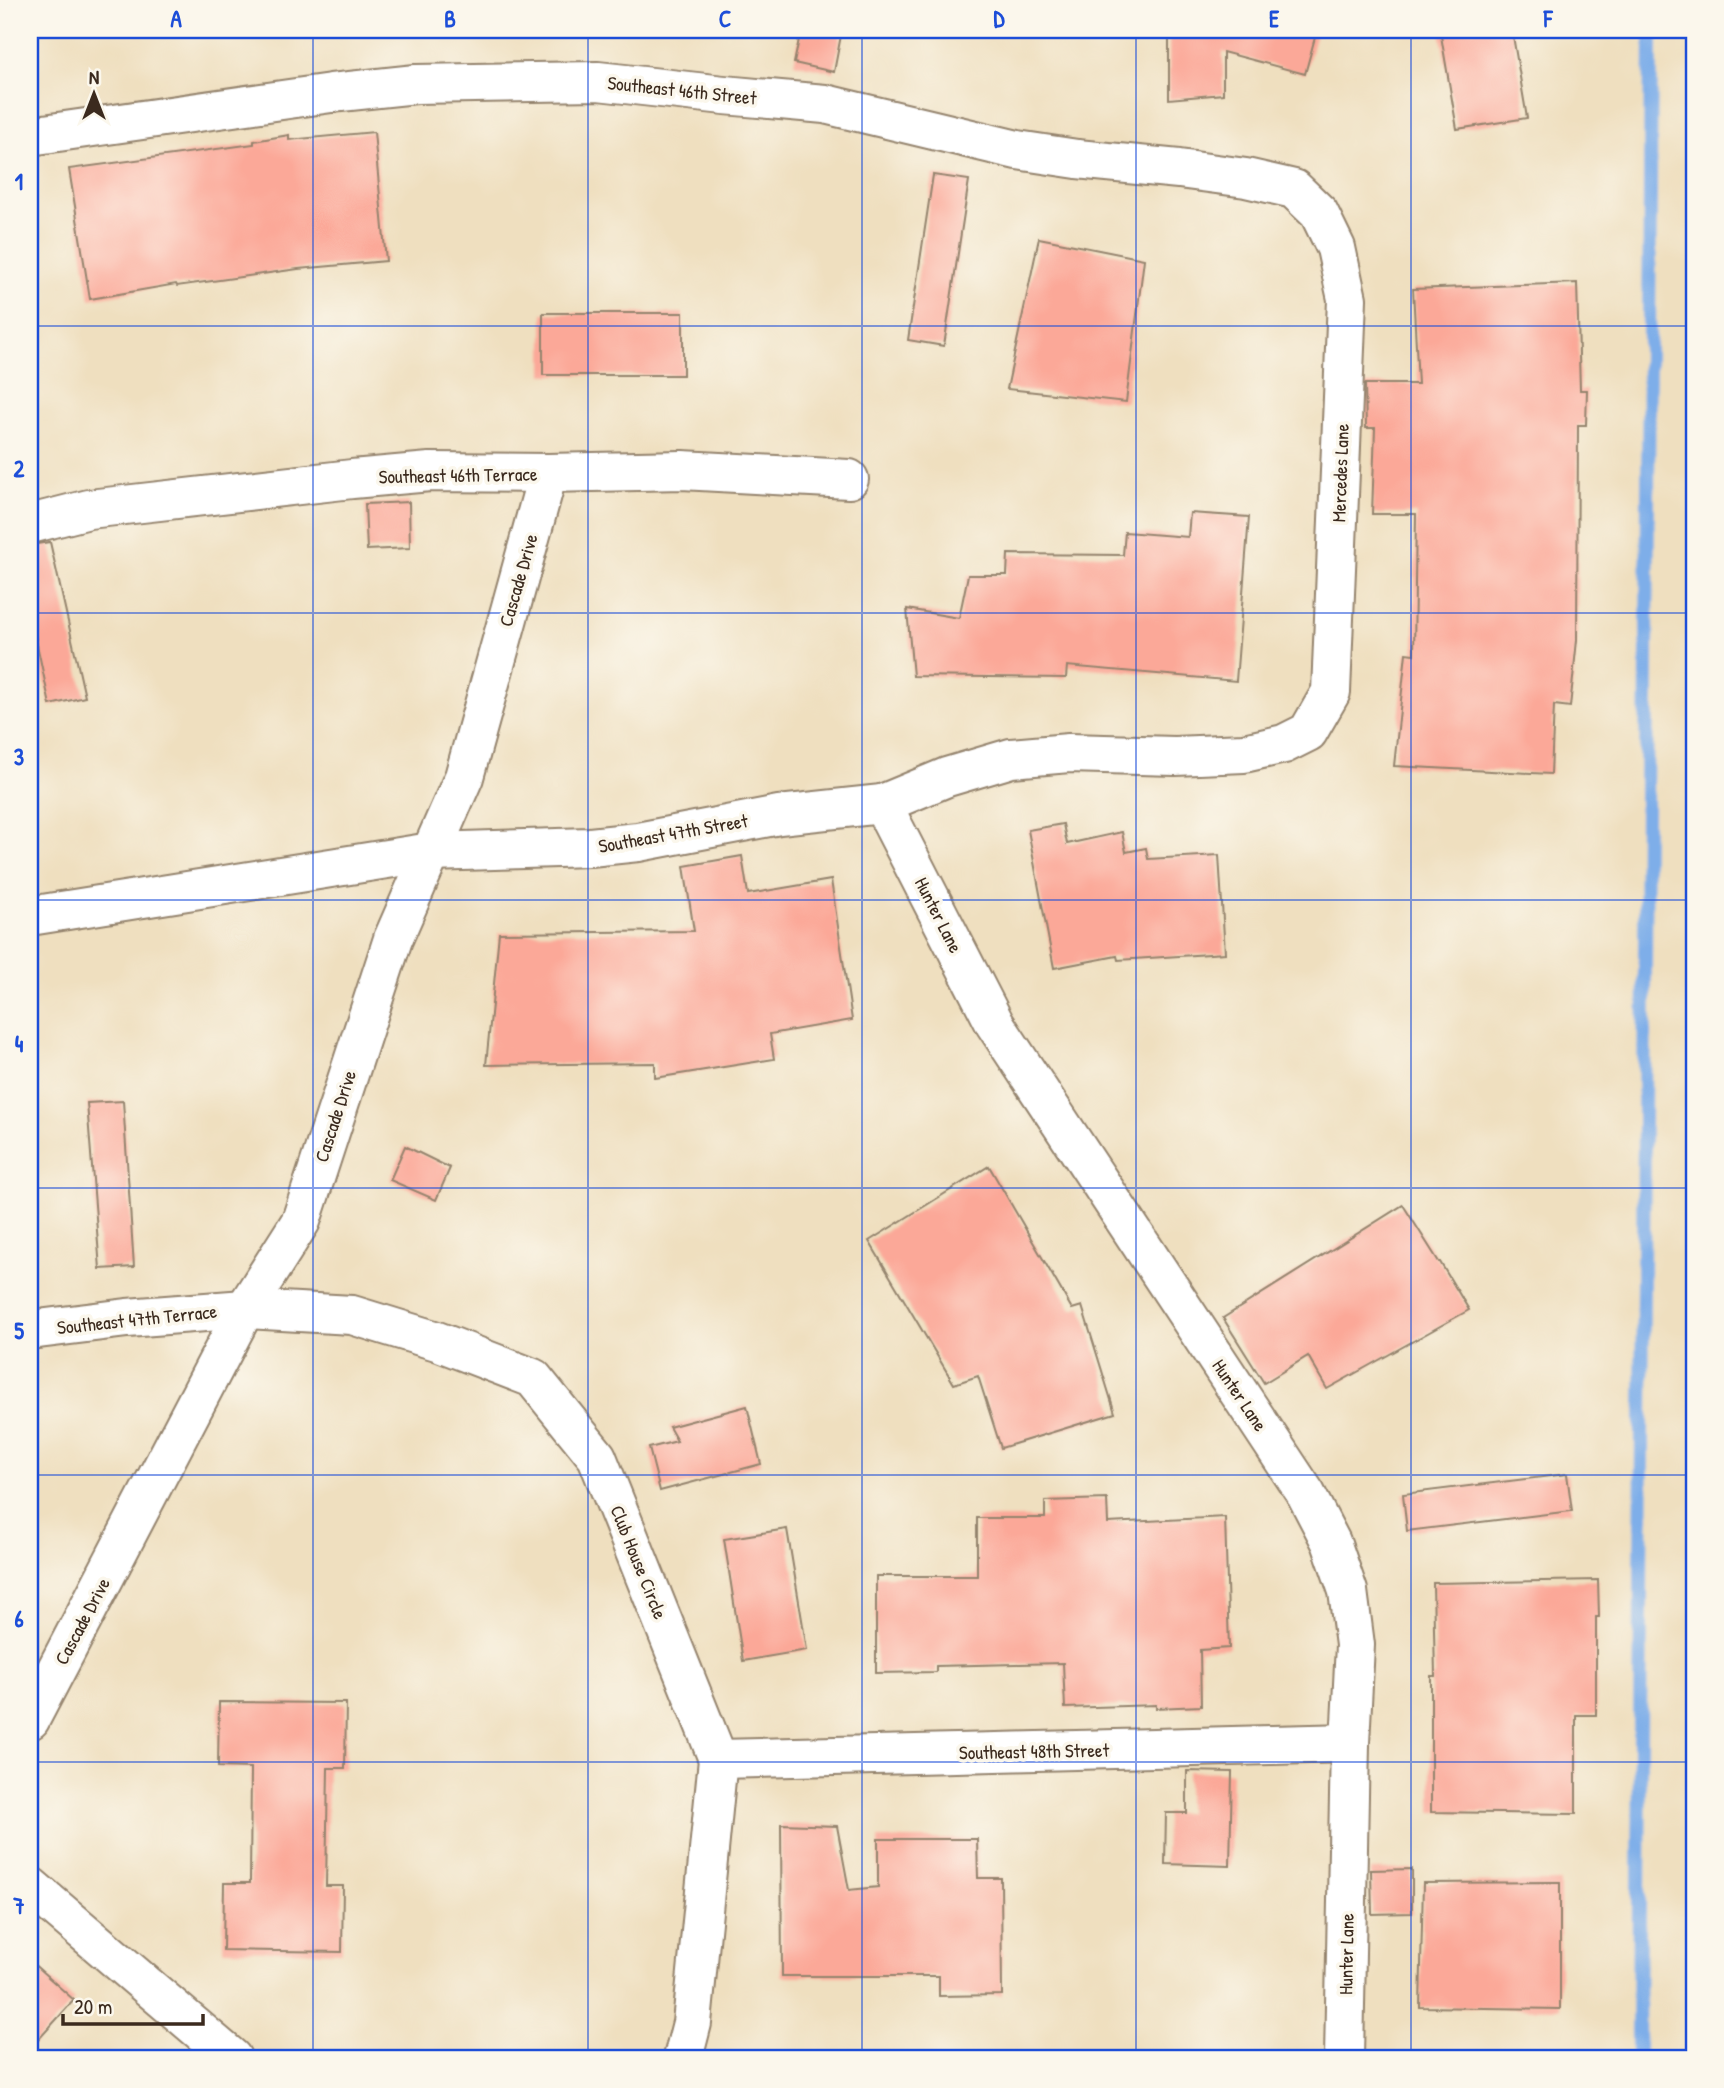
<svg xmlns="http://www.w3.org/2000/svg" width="1724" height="2088" font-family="'Patrick Hand',sans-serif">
  <rect width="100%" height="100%" fill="#fbf7ec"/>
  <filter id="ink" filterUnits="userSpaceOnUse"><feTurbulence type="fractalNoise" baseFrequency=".0143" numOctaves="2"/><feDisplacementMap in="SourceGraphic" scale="14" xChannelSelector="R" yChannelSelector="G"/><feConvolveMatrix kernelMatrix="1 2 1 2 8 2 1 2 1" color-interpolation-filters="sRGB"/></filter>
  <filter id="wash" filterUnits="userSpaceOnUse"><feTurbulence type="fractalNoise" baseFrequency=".00686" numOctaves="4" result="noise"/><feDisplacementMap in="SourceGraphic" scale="28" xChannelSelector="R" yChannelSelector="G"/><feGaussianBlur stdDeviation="1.57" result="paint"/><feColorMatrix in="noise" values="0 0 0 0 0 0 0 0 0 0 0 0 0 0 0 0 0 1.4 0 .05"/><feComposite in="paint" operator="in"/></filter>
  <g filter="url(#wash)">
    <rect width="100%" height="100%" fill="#efdfbf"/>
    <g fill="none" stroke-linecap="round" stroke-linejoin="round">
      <path stroke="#7eaee9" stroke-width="14" d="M1638,2058L1651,30"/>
    </g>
    <g id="blocks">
      <g fill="#fba898">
        <path d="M801,30H842L834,72L794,63Z"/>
        <path d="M1169,30H1317L1305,74L1223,52V94L1169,99Z"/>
        <path d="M1440,30H1512L1527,118L1457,129Z"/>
        <path d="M374,132L386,261L298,269L177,286L176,284L90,299L69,169L254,144V141L289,135V140Z"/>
        <path d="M933,175L969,180L944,346L908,340Z"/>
        <path d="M1039,238L1144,259L1126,402L1007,389Z"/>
        <path d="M1577,283L1580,390H1587L1586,425H1578L1577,640L1570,707L1554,705L1551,774L1394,766L1406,653L1414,654L1416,514H1372L1375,428H1366L1365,384H1418L1413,289Z"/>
        <rect x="543" y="313" width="140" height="62"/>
        <path d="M409,502L410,548L367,550L365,504Z"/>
        <path d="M1190,513L1249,517L1236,681L1067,666L1066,678L913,676L907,609L959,618L968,575H1007L1008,554L1123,555L1125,532L1188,537Z"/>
        <path d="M50,542L85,697L50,705L30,612V545Z"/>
        <path d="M1063,824L1067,844L1122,832L1126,852L1146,848L1148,859L1219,855L1225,953L1118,960L1117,956L1054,968L1028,830Z"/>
        <path d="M742,856L748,894L831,880L852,1020L770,1034L774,1059L655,1078V1063L486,1065L499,933L694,931L684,866Z"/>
        <path d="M123,1101L134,1267L100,1269L87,1103Z"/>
        <path d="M405,1146L450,1168L436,1200L390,1180Z"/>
        <path d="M989,1166L1072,1309L1082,1306L1115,1413L1001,1448L978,1376L954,1384L869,1241Z"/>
        <path d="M1403,1205L1439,1262H1440L1469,1310L1327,1389L1308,1356L1264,1383L1223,1318Z"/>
        <path d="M747,1406L761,1464L660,1491L649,1448L677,1441L669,1427Z"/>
        <path d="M1567,1474L1572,1511L1407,1531L1403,1494Z"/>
        <path d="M1107,1499L1108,1523L1225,1517L1229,1648L1200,1650L1201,1706L1156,1708V1705L1065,1708L1063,1663L936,1666V1672L876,1673V1576H977V1518H1045V1501Z"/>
        <path d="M787,1529L807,1650L743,1661L724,1539Z"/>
        <path d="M1598,1580L1599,1617H1596V1715H1576V1814L1431,1812V1676H1435L1433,1583Z"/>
        <path d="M219,1702L346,1703L345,1768H328L326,1886H343L342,1952L223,1950L224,1883H250L251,1768L218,1767Z"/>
        <path d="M1187,1771L1232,1772L1230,1866L1165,1864L1166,1813H1187Z"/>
        <path d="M781,1824L837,1826L849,1890L878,1887V1839H977L978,1878H1001L1002,1995L939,1996V1976H782Z"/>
        <path d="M1412,1869V1913L1372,1914L1371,1870Z"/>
        <path d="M1560,1882V2009L1420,2007L1423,1883Z"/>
        <path d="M30,1961L74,2000L30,2049Z"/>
      </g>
    </g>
  </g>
  <g filter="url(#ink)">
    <use href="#blocks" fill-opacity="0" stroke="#95846e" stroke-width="2"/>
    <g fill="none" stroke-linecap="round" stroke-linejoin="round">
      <defs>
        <g id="street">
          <path d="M30,136L331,93L416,84L598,81L724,95L825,104L1017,150L1077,159L1179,169L1246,178L1294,189L1319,213L1336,248L1347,299L1331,692L1308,732L1284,744L1244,753L1175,756L1069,753L1011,758L947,777L882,804L779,815L638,842L590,847L431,852L30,916"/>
          <path d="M30,524L89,509L352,479L430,472L548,473L682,470L849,479"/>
          <path d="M882,804L995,1024L1306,1494L1331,1542L1348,1591L1355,1645L1350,1743L1344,2058"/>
          <path d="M30,1330L127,1318L245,1309L352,1315L437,1341L533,1378L597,1457L718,1759L692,2023L683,2058"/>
          <path d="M30,1720L245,1309L301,1221L393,939L464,777L548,473"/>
          <path d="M718,1759L1350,1743"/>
          <path d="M30,1886L232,2058"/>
        </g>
      </defs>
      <use href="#street" stroke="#95846e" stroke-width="42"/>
      <use href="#street" stroke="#fff" stroke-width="38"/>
    </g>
  </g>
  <path fill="none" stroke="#1d4ed8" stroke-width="2" stroke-opacity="0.55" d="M313,30V2058M588,30V2058M862,30V2058M1136,30V2058M1411,30V2058M30,326H1694M30,613H1694M30,900H1694M30,1188H1694M30,1475H1694M30,1762H1694"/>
  <g text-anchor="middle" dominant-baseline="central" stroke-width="7" stroke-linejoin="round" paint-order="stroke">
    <g font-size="19" fill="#3b2a1e" stroke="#fbf7ec">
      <text transform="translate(682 90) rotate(6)">Southeast 46th Street</text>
      <text transform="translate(1340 473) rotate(-88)">Mercedes Lane</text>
      <text transform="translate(458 475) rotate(-1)">Southeast 46th Terrace</text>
      <text transform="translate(518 580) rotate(-74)">Cascade Drive</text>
      <text transform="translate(673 833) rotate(-10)">Southeast 47th Street</text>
      <text transform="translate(939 915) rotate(63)">Hunter Lane</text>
      <text transform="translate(335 1116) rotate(-72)">Cascade Drive</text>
      <text transform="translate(137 1319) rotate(-6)">Southeast 47th Terrace</text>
      <text transform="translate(1240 1395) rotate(56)">Hunter Lane</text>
      <text transform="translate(639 1562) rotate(68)">Club House Circle</text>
      <text transform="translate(82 1621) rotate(-62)">Cascade Drive</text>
      <text transform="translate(1034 1751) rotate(-1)">Southeast 48th Street</text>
      <text transform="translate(1346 1954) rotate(-89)">Hunter Lane</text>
    </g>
  </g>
  <rect width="1724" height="2088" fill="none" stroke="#fbf7ec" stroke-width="77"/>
  <g transform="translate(94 94)" stroke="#fbf7ec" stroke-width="5" paint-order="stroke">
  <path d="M0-5L12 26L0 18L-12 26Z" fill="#3b2a1e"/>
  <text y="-10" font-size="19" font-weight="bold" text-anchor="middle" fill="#3b2a1e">N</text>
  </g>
  <path d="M63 2014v10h140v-10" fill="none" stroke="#3b2a1e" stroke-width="3.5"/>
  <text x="74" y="2014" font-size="21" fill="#3b2a1e" stroke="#fbf7ec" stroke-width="5" paint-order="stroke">20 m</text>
  <rect x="38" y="38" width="1648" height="2012" fill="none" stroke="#1d4ed8" stroke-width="2.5"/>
  <g font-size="23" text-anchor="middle" font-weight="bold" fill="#1d4ed8">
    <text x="176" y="27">A</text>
    <text x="450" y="27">B</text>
    <text x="725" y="27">C</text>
    <text x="999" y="27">D</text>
    <text x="1274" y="27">E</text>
    <text x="1548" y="27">F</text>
    <text x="19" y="190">1</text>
    <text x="19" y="477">2</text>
    <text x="19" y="765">3</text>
    <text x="19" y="1052">4</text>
    <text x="19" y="1339">5</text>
    <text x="19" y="1627">6</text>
    <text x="19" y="1914">7</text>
  </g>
</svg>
